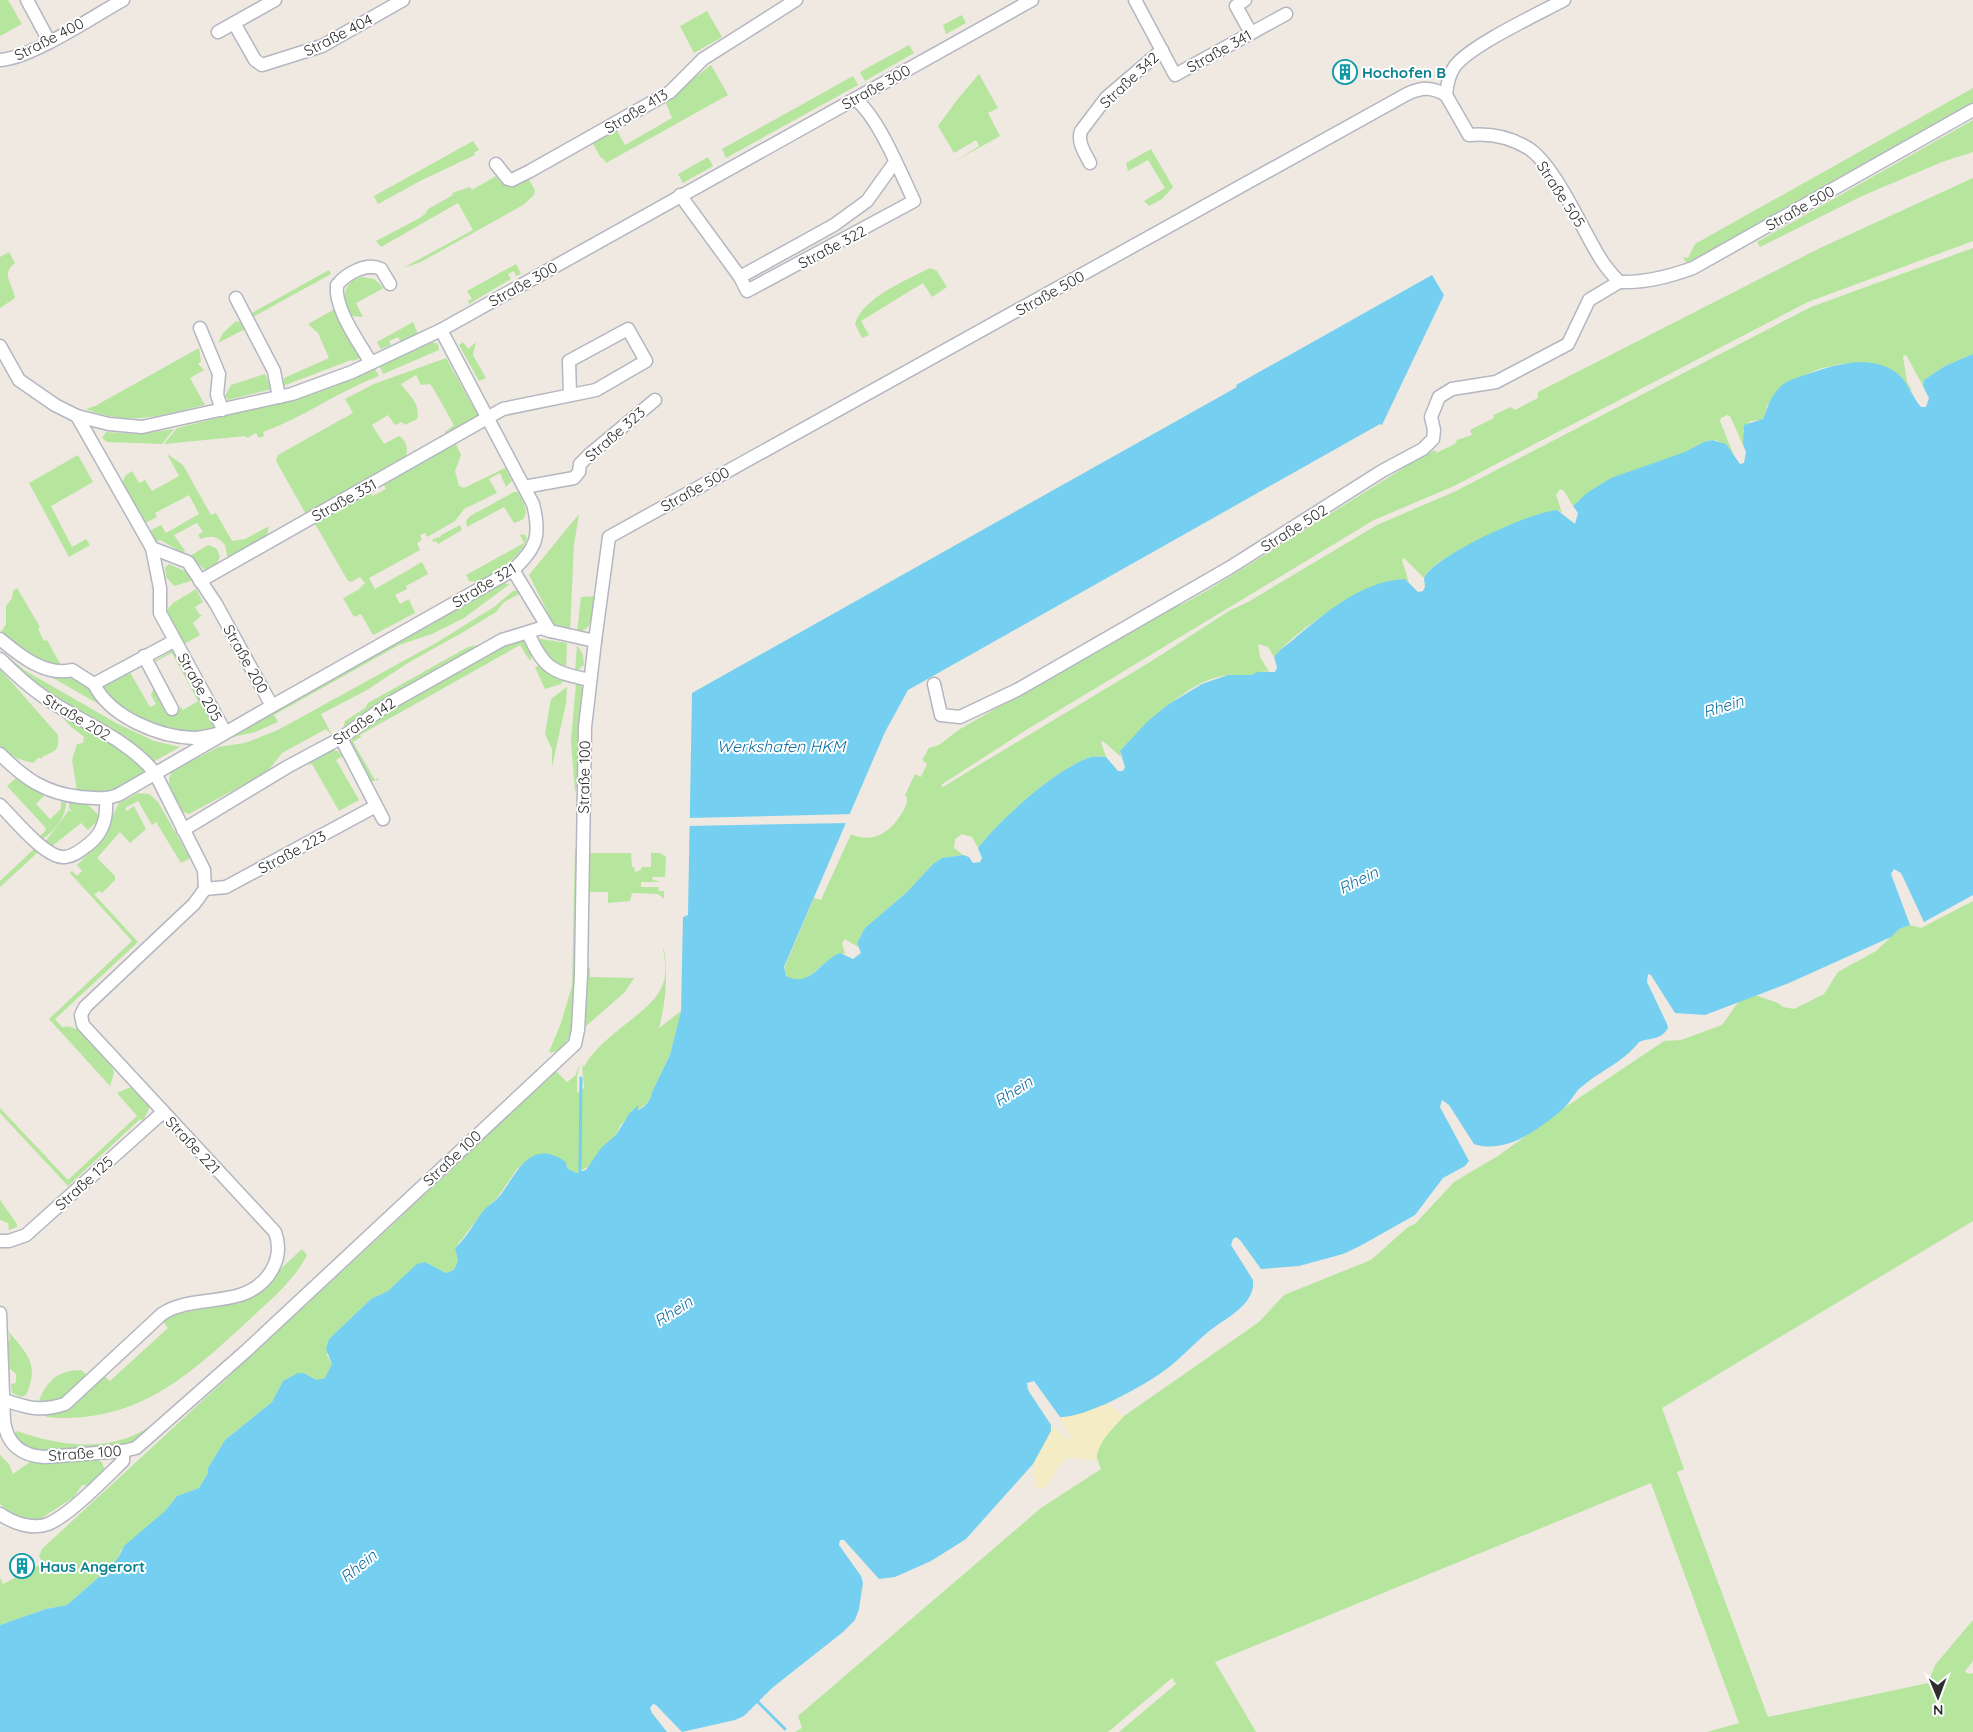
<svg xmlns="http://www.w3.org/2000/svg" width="1973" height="1732" font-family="Quicksand,sans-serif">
  <rect width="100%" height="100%" fill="#efe9e1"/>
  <g fill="#b6e59e">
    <path d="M0,0H8L22,24L0,36Z"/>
    <path d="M707,11L722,37L694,53L680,26Z"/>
    <path d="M962,15L966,23L946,34L943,25Z"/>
    <path d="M909,45L914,53L865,81L860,72Z"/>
    <path d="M711,65L728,95L606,163L603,158H601L592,142L616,129L625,145L672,118L665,101Z"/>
    <path d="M979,74L998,108L988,113L1000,136L957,160L979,146L976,140L954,153L938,126L957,100Z"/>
    <path d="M853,76L858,85L726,158L722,149Z"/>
    <path d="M1973,88V102L1689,262H1686L1683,257L1688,258L1695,244Z"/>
    <path d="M1973,120V152L1942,162L1862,196L1760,247L1757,242Z"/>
    <path d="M473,141L479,150L474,153L475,155L422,180L378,204L374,196Z"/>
    <path d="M1151,149L1173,187L1162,199L1149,206L1144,201L1165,188L1148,160L1128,171L1126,163Z"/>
    <path d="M708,157L713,166L683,183L678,174Z"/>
    <path d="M496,176C506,194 516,179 529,180L535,190L534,195L523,205L421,262L403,268L473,230L458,203L381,247L376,241L418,219L425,214L428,209L453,195L452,193L470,187L472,190Z"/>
    <path d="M1973,178V241L1808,302L1454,486L1374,520L1023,732L941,785L943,787L969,771L1150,662L1229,611L1248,602L1377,525L1456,491L1811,307L1973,248V354L1945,366L1924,380L1923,386L1906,355L1903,356L1907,382L1913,392L1904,383L1901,377L1892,370L1861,363L1840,364L1819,369L1782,385L1767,406L1763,420L1750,421L1743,431L1745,437L1743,445L1730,416L1727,415L1721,418L1720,421L1735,458C1727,452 1725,440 1712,440C1702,441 1693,449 1684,453C1643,469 1607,474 1573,506L1564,491L1560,489L1556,495L1562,513L1557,510C1528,520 1436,552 1424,578L1404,558L1402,560L1409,583L1405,579C1394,582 1381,583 1371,587C1345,598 1291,635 1274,657L1268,647L1258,644L1260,657L1269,672C1261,670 1258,674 1251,675C1243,677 1235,674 1228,675C1186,680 1148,724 1120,751L1121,757L1103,741L1101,742L1106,757C1102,757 1095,756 1091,757C1058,767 999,820 978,848L972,837L962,834L955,839L954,848L963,855L942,858L933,864L907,892L865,928L857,943L858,947L845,939L842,943L845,954C825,951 805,998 784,973L785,966L814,898L821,900L851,834C872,844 889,833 900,816C904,810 908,804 907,798L905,795L915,774L921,777L927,764L922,760L929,748L939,745L960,729L1180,603L1181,605L1210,589L1405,467L1435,450L1436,453L1455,444L1457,440L1472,435L1470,430L1494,418L1493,415L1511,407L1515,410L1538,398V392L1818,249Z"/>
    <path d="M9,252L15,263C0,274 13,284 15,298L0,308V257Z"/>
    <path d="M516,264L521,274L516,276L514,271L508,274L511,279L469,304L468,301L472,299L467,291Z"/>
    <path d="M930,268L937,271L947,287L932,297L923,283L861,321L869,335L862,338L855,324C862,298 907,280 930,268Z"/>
    <path d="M329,270L331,274L253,317L250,314Z"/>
    <path d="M362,277L374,279L384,288L356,303L363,317L351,316C342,300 341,282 362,277Z"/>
    <path d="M335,309L361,358L352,361L351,360L283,386L284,378L329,358L318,333L308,324Z"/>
    <path d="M236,321L240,322L245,329L218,343L223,333Z"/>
    <path d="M413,322L418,334L400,341L398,337L389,341L391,345L381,349L377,342Z"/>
    <path d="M432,342L438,344L439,350L383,374L379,364Z"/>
    <path d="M463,342L468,349L476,342L473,355L486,378L479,381L459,345Z"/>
    <path d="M199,348L201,362L198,364L204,370L190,378L205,405C161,415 131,427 86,409L95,406Z"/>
    <path d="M446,358L479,417L446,436L445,432L454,425C449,417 434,388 430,384L421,385L416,375L401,384C409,395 421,404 417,419L405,425L402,422L395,425L388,415L372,425L384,444L399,436C408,442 408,450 405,460L307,516L276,461L278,455L353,413L345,399L374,384Z"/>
    <path d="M374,367L379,376C339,391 304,417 263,432L264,436L259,438L256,433L247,438L246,436L164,444L177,428L291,400Z"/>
    <path d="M265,374L272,389L228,400L225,396L231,385Z"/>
    <path d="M174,429L162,444L107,442L102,438L106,432L139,434Z"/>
    <path d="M455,442L461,455L455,471L459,486L464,488L505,468L512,481L506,487L500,473L489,479L497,493L464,509L455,521L427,537L425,533L420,535L422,540L417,543L420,550L369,578L375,589L422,562L428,574L406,586L407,589L395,595L400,604L409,599L415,613L373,635L361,614L354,617L343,598L358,590L365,583L360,577L351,582L348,581L314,522L369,490L373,496L386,489L383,483Z"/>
    <path d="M167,454L183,465L211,515L216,513L232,541L245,539L269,526L266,539L228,560L225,545C218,536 211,535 201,539L198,535L203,532L197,523L174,535L185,551L183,553L160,540L157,541L149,531L161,525L166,533L199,514L189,495L155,513L157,517L145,523L123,482L125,476L132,471L139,483L145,480L152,491L179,476Z"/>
    <path d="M78,455L93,482L51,506L72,547L86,539L90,545L69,557L29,483Z"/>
    <path d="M514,492H518C525,505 533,519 514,523L504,507L467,527L466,521L470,516Z"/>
    <path d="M579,514L574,545L570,630L558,627L553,623L529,575Z"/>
    <path d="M460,525L462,530L438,544L436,541L433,542L432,540L439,537L440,538L441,535Z"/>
    <path d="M524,534L527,538C520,560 496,572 477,582L469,581L466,575L524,543L520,535Z"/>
    <path d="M208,545L216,548L220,556L216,566L207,572L190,556Z"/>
    <path d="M169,564L187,572L191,581L174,586L166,577L165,568Z"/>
    <path d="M503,583L510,584L464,618L432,634L399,645L274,715L278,722L255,732L224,739Z"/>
    <path d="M17,588L40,627L38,629L44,641L47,640L63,669L29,658L0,634L6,624V606L12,598L13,591Z"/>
    <path d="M196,589L203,602L195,607L200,615H202L193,623L200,635L181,646L166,618V611L173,603Z"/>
    <path d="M521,590L523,592L504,602L496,612L465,631L408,663L367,690L321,714L332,735L326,729L282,753L267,772L189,814L181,811C174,798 164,785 172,771L198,753L200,757L218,747L245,743L278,730L436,643L494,607L513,591Z"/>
    <path d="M597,596C594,610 595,630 577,632L581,597Z"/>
    <path d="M522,627L500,635L343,729L345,721L365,708L368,703L468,647L483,644L499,635Z"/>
    <path d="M525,639L533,652L530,661L520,645L360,735L361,737L353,742L375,780L378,778L379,780L371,781L350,744C358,720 483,657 511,641Z"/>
    <path d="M541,639L567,643L566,669L549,662L537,640Z"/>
    <path d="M577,645L583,655L584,665L575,672Z"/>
    <path d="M173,650L215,724V726L199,736L168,731L116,706L103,688L128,669L150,707L156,704L151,695L154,688L168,714L181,707L183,710L198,701L172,653L155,662L156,666L154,667L153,662Z"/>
    <path d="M9,657L24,670L118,724L154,741L180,747L153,762L55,698L11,664Z"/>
    <path d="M538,666L565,679L561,684L545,689L535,667Z"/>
    <path d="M0,669L58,735C60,756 50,750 40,759L39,757L33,763L15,758L0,746Z"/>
    <path d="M46,674H73L123,718Z"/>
    <path d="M576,683L584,688L578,782L575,792L571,741Z"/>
    <path d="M567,687L566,703L552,767V749L545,734L551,699Z"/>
    <path d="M58,712L110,739L144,769L142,775C123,785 100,800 77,790L72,760L77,744L83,743L84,737L70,726Z"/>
    <path d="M331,750L338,751L343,756L336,760L359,800L339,811L312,764L309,765L311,761Z"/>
    <path d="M16,778L44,796L36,804L50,819L61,809V802H66C67,816 53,833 41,840L39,837L46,830L45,827L7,786Z"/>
    <path d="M138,793L149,794L158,802L190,858L181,863L156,822L152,825L138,801L125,808L127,811L134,806L146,829L130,843L120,832L97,858L115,876V880L102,893L100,891L94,894L138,942L55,1019L62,1027C81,1022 100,1053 112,1065L114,1073L110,1086L49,1019L132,941L70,873L72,871L77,876L82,871L77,865L99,843L119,803Z"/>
    <path d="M69,802L88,805L101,817L97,826L94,824L88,830L81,823L51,847L45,842L69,810L73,812L69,808Z"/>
    <path d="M578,848L574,1025C570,1036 563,1055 549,1052L561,1023L572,986L575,849Z"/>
    <path d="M34,849L37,853L0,887V881Z"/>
    <path d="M589,853H631L632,867H634L635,872L641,870L642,867H651V853H660L666,857L665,877H652L653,880L661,882H641V887H659L658,891H664V899L658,894L632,893L630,901L608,903V892H588Z"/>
    <path d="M1973,901V1221L1662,1408L1684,1469L1677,1472L1768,1717L1928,1683L1935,1665L1973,1620V1661L1965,1671L1968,1674L1973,1673V1732H1707L1739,1723L1651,1483L1215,1662L1256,1732H1119L1176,1684L1172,1678L1108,1732H795L802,1728L798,1716L1041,1508L1101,1469L1095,1453L1104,1438L1124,1416L1259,1322L1284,1295L1371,1260L1408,1227L1415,1224L1454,1182L1498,1156L1564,1108L1664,1041L1681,1040L1722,1025L1739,1001L1755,995L1778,1003L1783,1007L1794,1009L1824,994L1838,972L1876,951L1899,929L1910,925L1921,928Z"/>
    <path d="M663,949H664C668,976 666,1002 659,1028L681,1011L670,1055L652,1092C651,1100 645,1107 637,1110L638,1106L620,1126L616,1135L601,1149L590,1166L576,1173L567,1168L566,1162L535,1156L517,1169L497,1198L485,1209L455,1248L458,1261L454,1270L446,1273L425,1262L418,1264L388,1291L371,1299L329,1339L327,1355L332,1364C329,1374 327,1379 316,1380L304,1373L283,1381L272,1402L225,1440L208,1468V1473L199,1488L177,1496L165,1511L121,1550L118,1558L100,1576L67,1605L46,1609L0,1625V1578L3,1584L43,1563L39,1556L42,1549L386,1231L556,1071L567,1082L575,1076L580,1064L577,1076V1093L584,1088L582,1064L584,1067C602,1033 654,1012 663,984C667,973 665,960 663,949Z"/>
    <path d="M586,968H590V977L634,978L625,992L586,1026Z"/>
    <path d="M131,1087L150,1106L143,1121L140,1119L68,1186L0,1113V1108L68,1180L137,1116L117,1093Z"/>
    <path d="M0,1200L17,1224V1227L9,1230L8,1223L0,1220Z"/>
    <path d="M302,1249L307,1255C294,1281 269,1301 249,1320C187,1377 136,1425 45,1417L68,1407L103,1375L110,1381L168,1328L162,1320L169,1314L255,1293Z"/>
    <path d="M8,1331C27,1354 40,1364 26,1395L21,1397L12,1393L11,1384L16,1383V1374L10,1369L7,1345L10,1339Z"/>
    <path d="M81,1370L89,1377L63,1401L38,1403C46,1381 58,1370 81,1370Z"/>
    <path d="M149,1427L151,1430C129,1450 94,1448 66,1450C57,1450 45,1453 35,1450C26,1448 20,1441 14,1434L17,1431C58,1446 110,1453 149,1427Z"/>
    <path d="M0,1455L9,1464L13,1474L30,1462L92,1458L102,1462L105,1471L91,1486L82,1485L74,1497L37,1521L14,1515L0,1504Z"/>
  </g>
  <path fill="#f3ecc5" d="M1106,1403L1124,1416C1111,1430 1098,1442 1096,1461L1076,1458L1064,1459L1046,1487L1039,1489L1035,1486L1033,1464L1051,1431V1425L1068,1439H1071L1060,1417L1094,1408Z"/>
  <path fill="#75cff0" d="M1432,275L1444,295L1382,425L1380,424L908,690L885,732L784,967L786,976C810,989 821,960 840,953L853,959L861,953L857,943L865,928L907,892L933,864L942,858L963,855L969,857L973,863L980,862L982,858L978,848C999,820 1058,767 1091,757C1095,756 1101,757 1106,757L1118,771H1123L1125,767L1120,751L1148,721L1169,704L1202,684L1228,675H1251L1258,672H1275L1277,667L1274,657C1280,649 1287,645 1294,639C1325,613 1362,581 1405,579L1418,592L1423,591L1425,587L1424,578C1434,556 1531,512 1557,510L1575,524L1578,513L1573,506L1587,493L1611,478L1685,452L1704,442L1712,440L1726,444L1740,464L1744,463L1746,452L1743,445L1744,425L1763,419C1768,407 1770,396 1781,386C1787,380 1797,378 1805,375C1833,365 1867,354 1894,371C1907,379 1912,397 1921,407H1926L1929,398L1923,386L1924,380L1945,366L1973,354V895L1924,922L1901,873L1894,869L1891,874L1910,925L1899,929L1891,937L1789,983L1705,1015L1675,1013L1651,975L1648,974L1647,982L1667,1024L1668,1028C1660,1041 1651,1037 1639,1042C1623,1063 1597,1072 1578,1090C1573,1096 1569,1103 1564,1108C1541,1128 1506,1155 1474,1144L1449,1105L1442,1100L1440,1107L1469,1161L1465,1166L1443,1178L1415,1215L1360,1246L1343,1254L1299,1266L1261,1269L1240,1240L1236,1237L1233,1239L1231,1245L1253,1280C1256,1305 1224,1319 1208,1332C1191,1346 1177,1363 1158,1375C1138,1389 1084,1418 1060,1417L1034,1381L1027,1383L1028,1390L1051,1425V1431L1033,1464L966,1539L931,1561L895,1577L879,1579L844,1540H840L839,1545L861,1576L863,1583L859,1609L855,1620L843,1632L772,1688L744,1716L735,1720L682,1732L656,1705L653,1704L650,1708L652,1713L667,1732H0V1625L46,1609L67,1605L100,1576L118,1558L124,1546L165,1511L177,1496L199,1488L208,1473V1468L225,1440L272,1402L283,1381L298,1373H304L316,1380L325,1378L332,1364L326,1349L329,1339L371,1299L388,1291L417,1264L425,1262L446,1273L454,1270L458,1261L455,1248C466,1239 474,1223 483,1211C487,1206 493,1203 497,1199C517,1176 528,1136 566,1162L567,1168L576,1173L586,1170L601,1148L616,1135L629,1114L638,1105V1110C645,1108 651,1100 652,1092L670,1055L681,1011L683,917L688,915L692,693L1237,387L1236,385Z"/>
  <path fill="#efe9e1" d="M853,814L849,823L687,826V818Z"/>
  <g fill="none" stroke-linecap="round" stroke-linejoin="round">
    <g stroke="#75cff0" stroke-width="3">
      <path d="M580,1173L581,1078"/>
      <path d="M758,1702L785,1729"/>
    </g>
    <defs>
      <g id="minor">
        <path d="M27,0L49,41"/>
        <path d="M1135,0L1175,75L1286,14"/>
        <path d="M1245,0L1236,6L1251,33"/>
        <path d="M234,23L255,60L262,65L322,46L403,0"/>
        <path d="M218,32L275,0"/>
        <path d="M0,60C32,58 92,17 123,0"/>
        <path d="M1446,95L1469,135C1489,133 1510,137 1528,148C1556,166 1583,232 1602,261C1607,269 1613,275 1619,282"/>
        <path d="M1446,95C1447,84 1449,74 1455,66C1471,45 1538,14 1564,0"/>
        <path d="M1090,163C1085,153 1077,142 1081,131L1106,98L1162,50"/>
        <path d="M496,164L508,179L512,180L530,171L670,92L703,59L796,0"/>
        <path d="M680,195L740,277L747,291L914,201C901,174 878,116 855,99"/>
        <path d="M740,277L834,225L867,201L895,162"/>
        <path d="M1619,282C1645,283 1668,277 1693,268L1973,110"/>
        <path d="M236,298L274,371L279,397"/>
        <path d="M200,328L219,374L217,395L222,410"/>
        <path d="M0,346L19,380L55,405L77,416L109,424L142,427L292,394L352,372L441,330L1032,0"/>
        <path d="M371,363C359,342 334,309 337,285C346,274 366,262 381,269L390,284"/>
        <path d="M524,487L574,478L579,472L580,464L590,454L655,400"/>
        <path d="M152,548L160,588V613L225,732C215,734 204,738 194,738C159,737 110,717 94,684L174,641"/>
        <path d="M200,581L503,409L596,390L646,361L628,329L569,361L570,395"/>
        <path d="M528,633C544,669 552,672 590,680"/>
        <path d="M0,639C19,655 46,677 72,670L94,684"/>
        <path d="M595,641L609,537L1407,94C1422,87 1432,87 1446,95"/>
        <path d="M144,656L172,709"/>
        <path d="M0,659C14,673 28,686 44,697C80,722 127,738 155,773L204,870L205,889L194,904L85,1007L81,1015L83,1025L275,1232C285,1259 268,1286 240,1295C214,1303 185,1299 162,1314L65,1404C40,1412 28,1408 4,1400"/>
        <path d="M934,684L941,715L960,717L1017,690L1229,568L1382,471L1423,449L1433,439L1434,430L1431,417L1439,397L1452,389L1496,382L1568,344L1589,300L1619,282"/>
        <path d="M272,706L513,570C537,548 541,535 533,504L441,330"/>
        <path d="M341,738L383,819"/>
        <path d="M0,754C25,779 45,793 80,797C94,798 105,800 118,795L272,706L216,604L188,562L152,548L77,416"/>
        <path d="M0,805C14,819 46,859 65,857C75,856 82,849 89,844C104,832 107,817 106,799"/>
        <path d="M183,830L287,767L341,738L390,703L502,640L541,628L550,631"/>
        <path d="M205,889L226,887L376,806"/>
        <path d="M0,1241H9L26,1235L162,1113"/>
        <path d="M0,1313L4,1421C7,1445 22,1456 45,1457L123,1451L136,1448L246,1351L575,1044L578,1030L581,975L585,727L595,641L550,631L513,570"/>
        <path d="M0,1514C13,1523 32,1530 48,1524C70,1515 105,1478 123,1461V1451"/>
      </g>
    </defs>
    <use href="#minor" stroke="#b4b7c1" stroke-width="15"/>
    <use href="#minor" stroke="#fff" stroke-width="12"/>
  </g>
  <defs>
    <symbol id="building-ring" viewBox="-11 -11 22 22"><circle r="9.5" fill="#fff" stroke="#0f9aa8" stroke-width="1.5"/><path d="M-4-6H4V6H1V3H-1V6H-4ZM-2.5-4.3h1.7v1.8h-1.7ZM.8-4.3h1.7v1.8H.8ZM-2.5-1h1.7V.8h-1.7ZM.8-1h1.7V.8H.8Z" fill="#0f9aa8"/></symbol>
  </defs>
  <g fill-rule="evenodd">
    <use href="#building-ring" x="1331" y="58" width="28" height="28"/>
    <use href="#building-ring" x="8" y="1552" width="28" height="28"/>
  </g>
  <g text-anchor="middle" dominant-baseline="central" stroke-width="4" stroke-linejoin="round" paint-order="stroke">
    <g font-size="15" fill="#2e2e2e" stroke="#fff">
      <text transform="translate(338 35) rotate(-27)">Straße 404</text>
      <text transform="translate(49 39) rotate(-27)">Straße 400</text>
      <text transform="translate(1219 51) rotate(-29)">Straße 341</text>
      <text transform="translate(1129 80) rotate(-43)">Straße 342</text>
      <text transform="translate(876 87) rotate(-29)">Straße 300</text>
      <text transform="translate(636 111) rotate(-31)">Straße 413</text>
      <text transform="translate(1561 194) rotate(57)">Straße 505</text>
      <text transform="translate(1800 208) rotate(-29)">Straße 500</text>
      <text transform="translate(832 247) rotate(-28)">Straße 322</text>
      <text transform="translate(523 284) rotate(-29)">Straße 300</text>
      <text transform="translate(1050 293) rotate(-29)">Straße 500</text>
      <text transform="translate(615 434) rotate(-41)">Straße 323</text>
      <text transform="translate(695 489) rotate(-29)">Straße 500</text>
      <text transform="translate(344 500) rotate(-29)">Straße 331</text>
      <text transform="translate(1294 528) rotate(-32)">Straße 502</text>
      <text transform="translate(484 585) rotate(-31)">Straße 321</text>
      <text transform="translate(246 659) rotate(61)">Straße 200</text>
      <text transform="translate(200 687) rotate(61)">Straße 205</text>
      <text transform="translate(77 717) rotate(31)">Straße 202</text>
      <text transform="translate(364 721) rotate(-34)">Straße 142</text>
      <text transform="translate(584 777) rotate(-89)">Straße 100</text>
      <text transform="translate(292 852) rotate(-28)">Straße 223</text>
      <text transform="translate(193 1145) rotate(47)">Straße 221</text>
      <text transform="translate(452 1158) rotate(-43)">Straße 100</text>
      <text transform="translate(84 1183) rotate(-42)">Straße 125</text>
      <text transform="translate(85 1453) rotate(-4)">Straße 100</text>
    </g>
    <g font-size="15" font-weight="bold" fill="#0d838f" stroke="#fff" text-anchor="start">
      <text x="1362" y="72">Hochofen B</text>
      <text x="40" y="1566">Haus Angerort</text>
    </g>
    <g font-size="16" font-style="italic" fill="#0d6fa3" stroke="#fff">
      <text transform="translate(1723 706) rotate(-17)">Rhein</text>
      <text x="781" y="746">Werkshafen HKM</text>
      <text transform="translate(1358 880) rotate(-26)">Rhein</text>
      <text transform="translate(1013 1091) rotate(-33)">Rhein</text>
      <text transform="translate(673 1311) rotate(-33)">Rhein</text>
      <text transform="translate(358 1566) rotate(-39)">Rhein</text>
    </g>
  </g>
  <g transform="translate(1938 1697) rotate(179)" stroke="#ffffff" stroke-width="4" paint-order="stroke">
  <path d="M0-4L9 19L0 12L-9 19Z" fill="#2e2e2e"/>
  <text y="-8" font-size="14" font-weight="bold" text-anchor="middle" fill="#2e2e2e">N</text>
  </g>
</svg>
